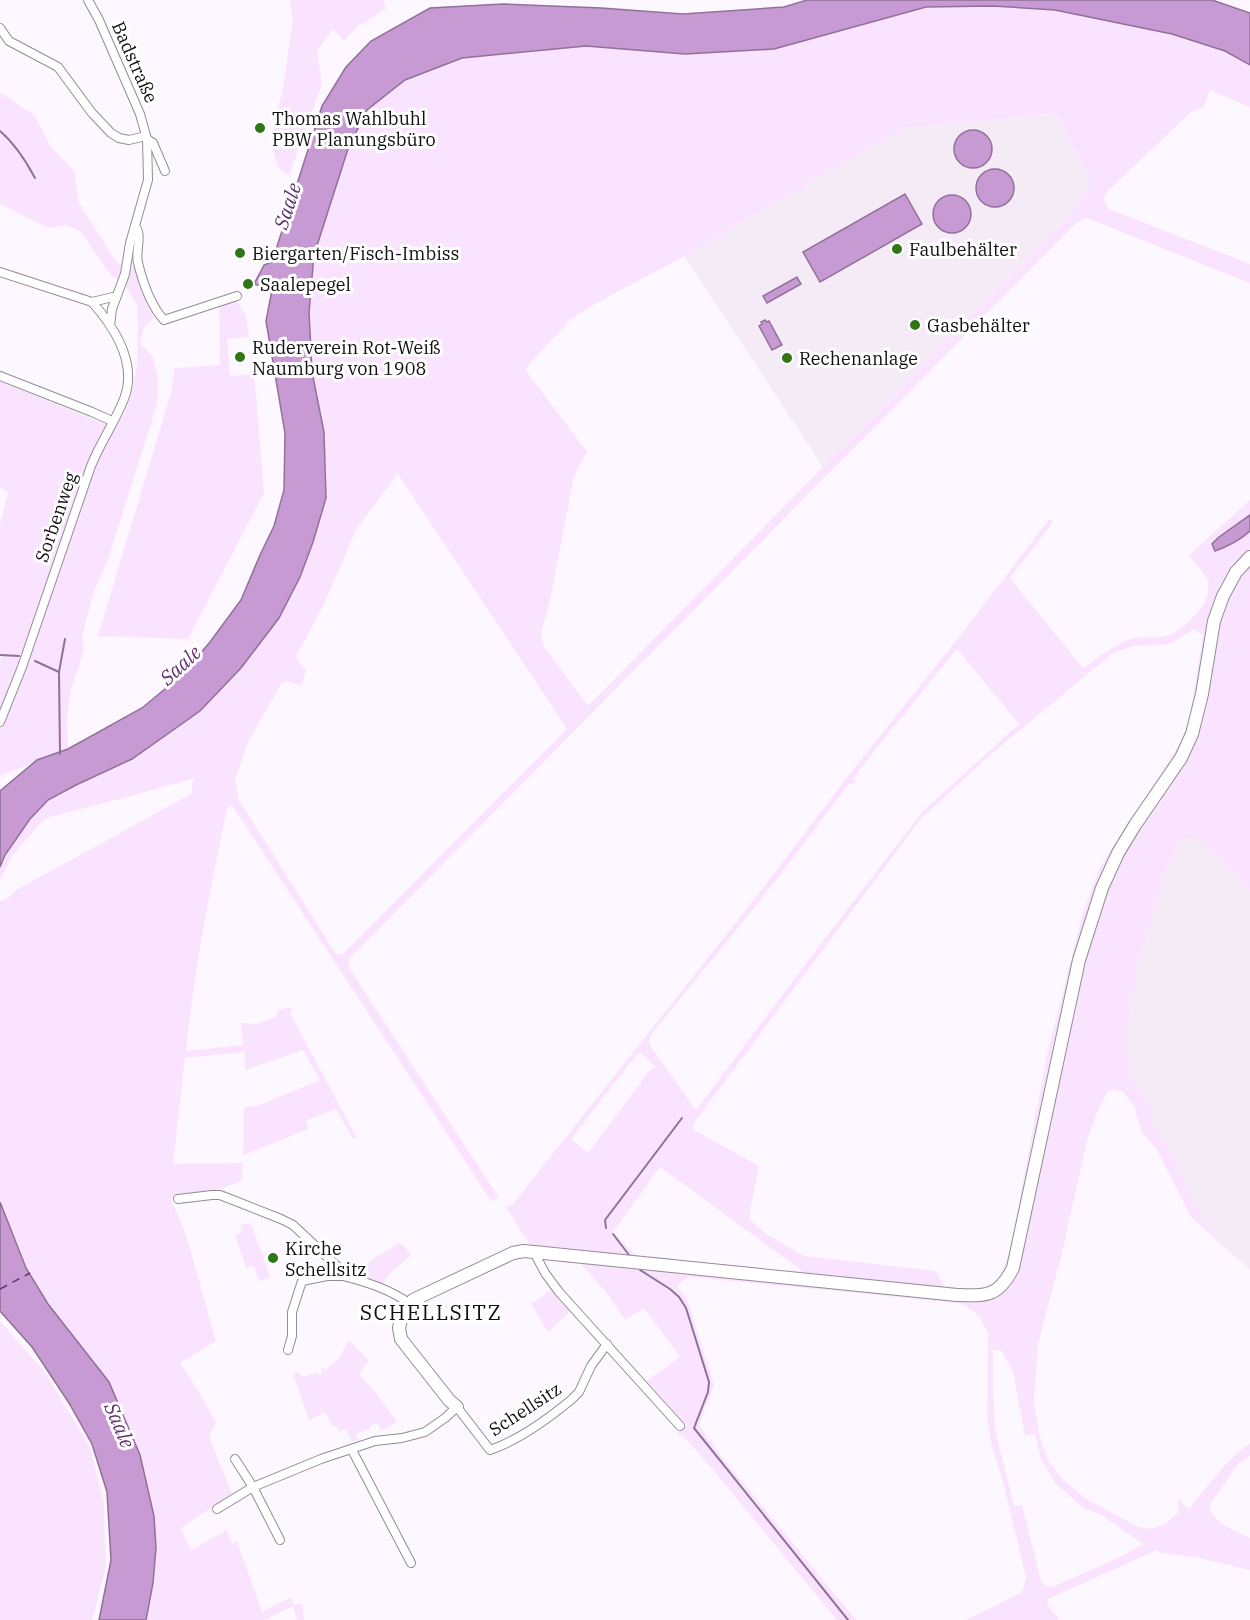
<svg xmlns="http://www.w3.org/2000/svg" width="1250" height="1620" font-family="'IBM Plex Serif',serif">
  <rect width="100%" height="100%" fill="#fdf8ff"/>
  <g fill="#f5ebf7">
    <path d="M1055,113L1091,182L1071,215L823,467L684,256L904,128Z"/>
    <path d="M1194,836L1250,890V1270L1222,1245L1201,1218L1168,1146L1150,1120L1151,1105L1137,1088L1128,1059V1021L1137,969L1165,873L1180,841Z"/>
  </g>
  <g fill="#f9e3fe" fill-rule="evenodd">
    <path d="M289,0H384L386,9L357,27L344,41L333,29L317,51L322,84L289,176L278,168L271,143L284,82L293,19Z"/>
    <path d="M993,6L1055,10L1172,34L1225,51L1250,65V107L1210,90L1204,107L1192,111L1107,192L1104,200L1109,209L1250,264V283L1087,218L1077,222L351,957L348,966L499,1198L491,1201L232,805L227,809C210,889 194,970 186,1051L243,1045L241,1023L256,1024L276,1017L278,1010L291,1007L293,1011L290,1013L357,1138L353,1139L336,1109L305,1121L309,1129L243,1155L244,1107L257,1106L320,1080L303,1050L245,1070V1052L185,1058L173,1164L243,1163L241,1181L212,1192L171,1199L186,1235L216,1341L180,1363L198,1390L216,1422L209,1436L232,1494L181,1528L191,1550L227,1530L232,1544L237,1541L262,1612L291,1597L293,1605L302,1603L304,1620H297L293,1606L265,1620H146L153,1583L156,1548L154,1516L140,1455L109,1382L48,1304L26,1268L0,1202V901L8,898L16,890L191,794L194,778L131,796L49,817L39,825L13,855L0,880C0,876 0,870 0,866C5,848 34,814 48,800L200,711L241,668L279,618L300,577L313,542L324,432L312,372L309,312L314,255L348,149L367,110L405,80L462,58L586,46L685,54L774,49L926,7ZM1055,113L1091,182L1071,215L588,706L544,647L541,633L551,596L574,476L587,452L525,369L571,319L595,304L684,256L904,128ZM398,474L567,729L342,955L336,954L239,800L235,780L249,740L282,683L287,681L301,686L306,670L298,661L297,655L323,606L357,528Z"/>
    <path d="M0,92L35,116L51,147L74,171L79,203L117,263L135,267L146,304L154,318L144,327L140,344L152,355L158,377L157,404L107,563L94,591L87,617L82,638L84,650L71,689L67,719L68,749L0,776V662L2,656H0V524L8,492L0,488V381L114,428L124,414L131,396L137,367L138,329L137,305L122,281L112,277L80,231L66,225L48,228L0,204Z"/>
    <path d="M235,299L246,315L249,337L227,339L230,376L253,374L256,394L264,493L188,639L98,636L172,389L174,368L220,365L219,305Z"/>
    <path d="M1250,500V515L1219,537L1239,540L1250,531V890L1194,836L1180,841L1165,873L1137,969L1128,1021V1059L1137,1088L1151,1105V1120L1168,1146L1201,1218L1222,1245L1191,1217L1158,1152L1141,1130L1134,1106L1122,1091L1109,1090L1099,1107L1087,1141L1061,1257L1038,1344L1034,1402L1039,1433L1048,1461L1064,1481L1085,1498L1138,1527L1152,1529L1166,1523L1179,1512L1178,1499L1189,1509C1208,1486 1225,1460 1250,1444V1456L1238,1464L1209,1506C1214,1524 1234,1530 1250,1538V1570L1195,1557L1161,1553L1157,1550L1048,1599L1047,1604L1059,1620H966L1022,1592L1026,1577L1003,1482L992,1447L987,1417L988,1333L980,1317L963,1304L849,1292L688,1277L677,1286L687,1299L714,1385L699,1425L724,1460L856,1620H837L714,1471L686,1439L677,1433L687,1426L647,1381L680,1357L644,1308L625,1320L606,1292L569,1251L530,1245L506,1207L513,1204L760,892L852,771L966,628L1050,518L1053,522L1010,578L1083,668C1098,658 1113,645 1130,639C1141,636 1152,638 1162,637C1177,636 1201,612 1206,599C1209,593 1208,587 1209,581L1189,555ZM1194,629L1203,636L1190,716L1181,742L1099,869L1083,913L1047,1055L1010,1250C1007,1257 1005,1266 1002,1273C992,1293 962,1290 944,1286L936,1271L804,1256L768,1235L750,1220V1211L759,1166L694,1130L693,1124L920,820L990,755L1113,653L1133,646L1161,645L1172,643ZM957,649L1019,724L923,811L813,954L696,1110L649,1044L650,1036L763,897L849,784L856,783L854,778L875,750ZM639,1052L656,1067L649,1071L588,1153L571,1139ZM660,1167L801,1270L803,1275L676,1262L671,1258L635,1255L613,1232ZM993,1350H1001L1013,1371L1025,1436L1035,1434L1041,1459L1055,1483L1085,1509L1100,1514L1143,1544L1124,1555L1053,1587L1047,1586L1041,1581L1022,1505L1014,1506L995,1430L993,1390Z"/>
    <path d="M251,1223L270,1277L259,1281L254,1266L246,1268L235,1235L242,1232L240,1225Z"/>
    <path d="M399,1243L404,1246L411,1255L387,1276L383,1285L359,1276L371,1260Z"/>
    <path d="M552,1289L572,1310L548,1332L531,1304Z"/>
    <path d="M0,1321L44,1371L90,1447L104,1503L106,1567L92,1620H0Z"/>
    <path d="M349,1340L369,1360L359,1374L376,1393L397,1422L381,1431L378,1423L370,1426L371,1428L356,1434L359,1440L352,1442L346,1429L339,1432L336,1426L333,1427L325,1412L309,1420L293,1374L299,1372L302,1377L310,1375L316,1372L318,1375L323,1372L321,1369L323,1367L326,1370L339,1358Z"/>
  </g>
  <g fill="#c89ad3" stroke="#917099" stroke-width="1.5">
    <path d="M807,0H1212L1250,13V65L1225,51L1172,34L1055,10L993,6L926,7L774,49L685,54L586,46L462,58L405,80L367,110L348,149L314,255L309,312L312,372L324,432L326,498L313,542L300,577L279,618L241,668L200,711L132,759L76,785L48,800L30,819L5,855L0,867V791L37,760L68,749L142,708L183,674L210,642L241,600L260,555L274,526L284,490L285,433L266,321L272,290L254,284L264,265L272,262L322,106L346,67L371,41L430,8L503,4L601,8L683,14L784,7Z"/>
    <circle cx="973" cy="149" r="19"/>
    <circle cx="995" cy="188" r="19"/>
    <path d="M905,194L922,224L820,282L803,252Z"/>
    <circle cx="952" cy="214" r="19"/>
    <path d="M797,277L801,284L767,303L763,296Z"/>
    <path d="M765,320L767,322L769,321L782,345L772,350L759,326L762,324L761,322Z"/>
    <path d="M1250,515V531C1239,541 1229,546 1215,551L1212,544L1219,537Z"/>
    <path d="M0,1202L26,1268L48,1304L109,1382L140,1455L154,1516L156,1548L153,1583L146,1620H99L111,1560L107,1492L92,1444L69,1403L32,1347L0,1311Z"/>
  </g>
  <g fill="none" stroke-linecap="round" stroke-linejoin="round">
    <g stroke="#917099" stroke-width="2">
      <path d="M0,131C15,144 26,161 35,178"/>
      <path d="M0,655L19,656"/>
      <path d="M35,661L59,672"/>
      <path d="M60,754L59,672L65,639"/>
      <path d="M606,1228L605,1220L682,1118"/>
      <path d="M613,1234L629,1255"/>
      <path d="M640,1270L670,1289L679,1297L686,1308L709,1382L708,1392L694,1428L848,1620"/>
    </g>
    <path stroke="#662f74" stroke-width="1.5" stroke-dasharray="8 6" stroke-linecap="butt" d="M0,1289L30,1273"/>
    <defs>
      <g id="street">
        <path d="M88,0L99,20L140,114L147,139L148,180L130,243L125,274L112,309L110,325"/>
        <path d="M0,28L9,41L58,67L92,113L111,133L119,138L129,140L146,136"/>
        <path d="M147,139L153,143L165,171"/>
        <path d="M135,226C143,235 135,251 138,263C143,283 150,305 164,320L237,296"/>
        <path d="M0,272L92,302L113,297L116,298"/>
        <path d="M0,376L92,412L112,421"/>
        <path d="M0,722L22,667L91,466C100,443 115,422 124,399C138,363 115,328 92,302"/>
        <path d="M178,1199L212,1195H220L281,1219L293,1225L339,1268L343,1276C366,1282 390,1289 410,1304"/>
        <path d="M534,1252L545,1273L559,1292L680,1426"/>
        <path d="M288,1350L292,1336V1312L302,1281L327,1276H343"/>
        <path d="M352,1450L411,1563"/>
        <path d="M235,1459L253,1487L280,1540"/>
        <path d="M217,1509L253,1487L321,1459L375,1441L402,1438L425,1432L445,1418L457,1407L490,1450C517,1441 549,1418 571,1400L579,1392L591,1366L607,1344"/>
      </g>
      <path id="secondary" d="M457,1407L449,1400L401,1339L399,1328L403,1312L413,1300L513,1253L524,1251L534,1252L957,1295C987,1296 998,1297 1013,1268L1079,960L1102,888L1118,853L1135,825L1181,758L1192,734L1202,694L1214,621L1223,596L1236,572L1250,557"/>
    </defs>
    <use href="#street" stroke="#928d93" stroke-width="10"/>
    <use href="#secondary" stroke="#928d93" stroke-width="14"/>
    <use href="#street" stroke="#fff" stroke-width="8"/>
    <use href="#secondary" stroke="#fff" stroke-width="12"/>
  </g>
  <g fill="#307617" stroke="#fff" stroke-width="2">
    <circle cx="260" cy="128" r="6"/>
    <circle cx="897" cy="249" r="6"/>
    <circle cx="240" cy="253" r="6"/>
    <circle cx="248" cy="284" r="6"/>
    <circle cx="915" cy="325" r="6"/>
    <circle cx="240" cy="357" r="6"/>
    <circle cx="787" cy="358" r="6"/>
    <circle cx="273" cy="1258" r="6"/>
  </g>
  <g text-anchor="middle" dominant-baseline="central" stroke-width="6" stroke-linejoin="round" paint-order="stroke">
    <g font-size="18" fill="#110f11" stroke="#fff">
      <text transform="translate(135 62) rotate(66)">Badstraße</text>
      <text transform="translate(56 517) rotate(-71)">Sorbenweg</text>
      <text transform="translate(525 1409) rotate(-33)">Schellsitz</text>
    </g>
    <g font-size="18" fill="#110f11" stroke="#fff" text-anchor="start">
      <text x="272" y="118">Thomas Wahlbuhl<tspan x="272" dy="21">PBW Planungsbüro</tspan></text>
      <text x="909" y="249">Faulbehälter</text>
      <text x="252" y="253">Biergarten/Fisch-Imbiss</text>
      <text x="260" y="284">Saalepegel</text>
      <text x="927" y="325">Gasbehälter</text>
      <text x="252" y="347">Ruderverein Rot-Weiß<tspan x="252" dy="21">Naumburg von 1908</tspan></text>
      <text x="799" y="358">Rechenanlage</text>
      <text x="285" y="1248">Kirche<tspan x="285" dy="21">Schellsitz</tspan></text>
    </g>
    <g font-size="20" font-style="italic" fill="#662f74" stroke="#fff">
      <text transform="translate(287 206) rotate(-72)">Saale</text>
      <text transform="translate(180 665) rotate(-43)">Saale</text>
      <text transform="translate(120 1425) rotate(67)">Saale</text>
    </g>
    <g font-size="21" letter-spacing="1.5" fill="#110f11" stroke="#fff">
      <text x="431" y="1312">SCHELLSITZ</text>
    </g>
  </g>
</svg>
